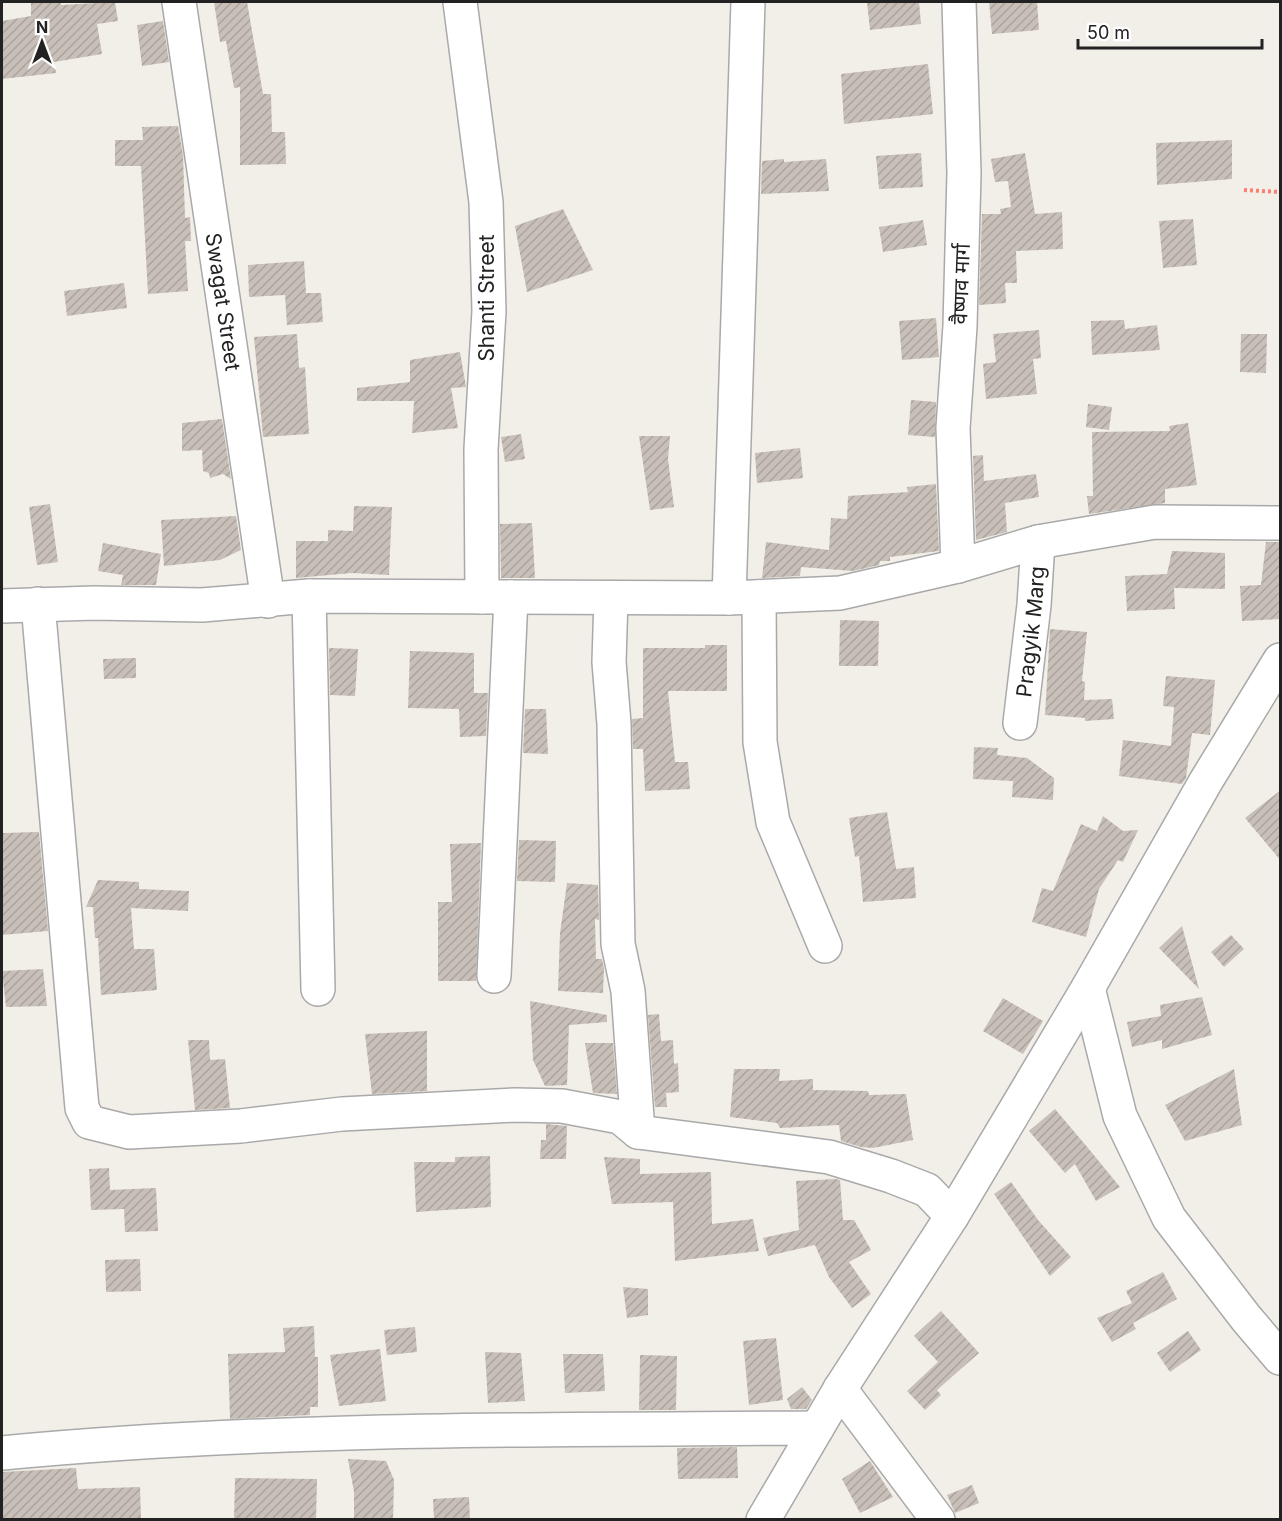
<svg xmlns="http://www.w3.org/2000/svg" width="1282" height="1521" font-family="Inter,'Noto Sans Devanagari',sans-serif">
  <defs>
    <pattern id="building-hatch" width="6" height="6" patternUnits="userSpaceOnUse" patternTransform="scale(1.5)"><rect width="6" height="6" fill="#c7bfb8"/><path d="M-1 1l2-2M0 6l6-6M5 7l2-2" fill="none" stroke="#aba49e"/></pattern>
  </defs>
  <rect width="100%" height="100%" fill="#f2efe9"/>
  <g fill="url(#building-hatch)">
    <path d="M31,2H61V5L115,2L118,21L97,24L102,54L54,62L56,73L2,79V21L31,16Z"/>
    <path d="M214,2H247L263,94H271L272,132H285L286,164L240,165V87L234,88L226,41L220,42Z"/>
    <path d="M867,2H919L921,24L870,30Z"/>
    <path d="M989,2H1037L1039,30L992,34Z"/>
    <path d="M163,21L169,62L142,66L137,25Z"/>
    <path d="M928,64L933,114L844,124L841,74Z"/>
    <path d="M178,126L183,155L185,218L190,217L191,241H185L188,291L148,294L141,166H115V140H143L142,127Z"/>
    <path d="M1232,140V179L1157,185L1156,143Z"/>
    <path d="M921,153L923,187L879,189L876,156Z"/>
    <path d="M1025,153L1035,214L1062,212L1063,249L1016,251L1017,283H1005L1006,303L979,305L982,214H1001L1000,209L1011,207L1008,181L995,182L991,159Z"/>
    <path d="M784,159V162L826,159L829,191L761,194L762,161Z"/>
    <path d="M563,209L593,270L527,292L515,226Z"/>
    <path d="M1193,219L1197,265L1163,268L1159,221Z"/>
    <path d="M923,220L927,245L883,252L879,227Z"/>
    <path d="M304,261L306,293H321L323,322L287,325L285,295L249,297L248,265Z"/>
    <path d="M124,283L127,308L67,316L64,291Z"/>
    <path d="M936,318L939,357L902,360L899,321Z"/>
    <path d="M1124,320L1125,329L1157,325L1160,350L1092,355L1091,321Z"/>
    <path d="M1039,330L1041,358L1033,359L1037,394L986,399L983,364L996,362L993,334Z"/>
    <path d="M297,334L299,368L305,367L309,434L263,437L254,337Z"/>
    <path d="M1241,334H1267L1266,373L1240,372Z"/>
    <path d="M460,352L466,387L451,388L458,428L412,433L414,401H357V388L410,382V360Z"/>
    <path d="M911,400L936,402L935,437L908,435Z"/>
    <path d="M1088,404L1112,407L1109,430L1086,427Z"/>
    <path d="M222,419L231,479L223,474L210,478L209,473L203,471L202,450L182,451V423Z"/>
    <path d="M1188,423L1197,485L1165,489V503L1089,514L1087,496H1093L1092,432L1170,431L1169,426Z"/>
    <path d="M521,434L525,459L505,462L501,437Z"/>
    <path d="M639,436H670L668,459L674,507L650,510Z"/>
    <path d="M800,448L803,478L757,483L755,453Z"/>
    <path d="M983,455L984,481L1036,474L1039,497L1005,503L1007,532L976,540L973,456Z"/>
    <path d="M936,484L939,551L890,557V561H880L879,565L853,571L801,567L800,576L762,578L766,542L829,550L831,518L847,519L848,496L908,492L907,487Z"/>
    <path d="M50,504L58,562L37,565L29,507Z"/>
    <path d="M354,506L392,507L389,575L352,573L296,578V541H328V530L353,531Z"/>
    <path d="M236,516L241,550L220,560L164,566L161,520Z"/>
    <path d="M532,523L535,578H501L500,524Z"/>
    <path d="M1266,542H1281V619L1242,621L1240,586L1261,585Z"/>
    <path d="M103,543L161,554L156,585H121L123,575L98,571Z"/>
    <path d="M1172,551L1225,553V589L1174,588L1175,609L1127,611L1125,576L1167,574Z"/>
    <path d="M840,620L879,621L878,666H839Z"/>
    <path d="M1050,629L1087,632L1082,681L1085,682L1084,700L1112,699L1114,719L1085,721V718L1045,715Z"/>
    <path d="M705,645H727V691H668L675,762H688L690,789L645,791L643,749H633L632,719L643,718V648H705Z"/>
    <path d="M329,648L358,649L355,696L330,695Z"/>
    <path d="M410,651L474,653V693H488L486,736L460,737L459,709L408,708Z"/>
    <path d="M136,658V678L104,679L103,659Z"/>
    <path d="M1166,676L1215,680L1210,735L1192,733L1186,778L1182,784L1119,776L1123,740L1171,746L1174,707L1163,706Z"/>
    <path d="M525,709H546L548,754L523,753Z"/>
    <path d="M974,747L998,748L997,755L1027,758L1054,778L1053,800L1012,797L1013,781L973,779Z"/>
    <path d="M1281,790V861L1245,818Z"/>
    <path d="M887,812L896,869L914,867L916,898L863,902L859,856L855,857L849,818Z"/>
    <path d="M1103,816L1123,831L1138,830L1123,862L1118,860L1099,889L1086,937L1032,922L1042,888L1053,891L1081,824L1097,831Z"/>
    <path d="M39,832L48,931L2,935V833Z"/>
    <path d="M519,840L556,841L555,882L517,881Z"/>
    <path d="M481,843L476,981H438V902H452L450,844Z"/>
    <path d="M98,880L139,882V889L189,891L188,911L131,908L134,949H154L157,990L101,995L98,938H95L93,907H86Z"/>
    <path d="M567,883L598,885L599,920L595,919L596,959H602L604,969L603,993L558,991L560,933Z"/>
    <path d="M1182,926L1199,989L1159,948Z"/>
    <path d="M1231,935L1244,949L1224,967L1211,952Z"/>
    <path d="M43,969L47,1006L6,1007L2,971Z"/>
    <path d="M1202,997L1212,1035L1162,1049V1040L1132,1047L1127,1022L1161,1016L1160,1005Z"/>
    <path d="M1003,998L1043,1021L1023,1054L983,1031Z"/>
    <path d="M530,1001L607,1015V1022L569,1025L567,1085L545,1086L533,1060Z"/>
    <path d="M659,1014L661,1041L673,1040L674,1064L678,1063L679,1092L666,1093L667,1107H655L648,1015Z"/>
    <path d="M427,1031V1091L372,1094L365,1034Z"/>
    <path d="M188,1040H209L210,1060L225,1059L230,1108L195,1110Z"/>
    <path d="M585,1043H613L617,1094L593,1093Z"/>
    <path d="M734,1069H780L779,1081L813,1079V1090L868,1091L869,1095L906,1094L913,1140L873,1148L861,1147L841,1141L839,1125L780,1128L777,1123L730,1117Z"/>
    <path d="M1234,1069L1242,1125L1185,1141L1165,1105Z"/>
    <path d="M1055,1109L1088,1148L1120,1187L1096,1201L1075,1164L1065,1173L1029,1131Z"/>
    <path d="M546,1124L567,1126L566,1159H540L541,1140H546Z"/>
    <path d="M490,1156L491,1207L416,1212L414,1162H455V1157Z"/>
    <path d="M604,1157L640,1159V1174L711,1172L712,1224L753,1219L759,1251L675,1261L673,1202L612,1204Z"/>
    <path d="M109,1168L110,1190L156,1188L158,1231L125,1232L124,1209L91,1210L89,1169Z"/>
    <path d="M836,1179L840,1180L843,1220H854L871,1250L849,1262L871,1294L852,1308L829,1277L815,1245L768,1256L763,1238L799,1230L796,1181Z"/>
    <path d="M1011,1182L1038,1220L1071,1257L1050,1276L994,1194Z"/>
    <path d="M140,1259L141,1291L106,1292L105,1260Z"/>
    <path d="M1163,1272L1177,1299L1133,1323L1136,1329L1112,1342L1097,1318L1132,1303L1126,1291Z"/>
    <path d="M623,1287L648,1289V1315L627,1318Z"/>
    <path d="M941,1311L979,1353L937,1390L941,1395L925,1410L907,1391L938,1362L914,1336Z"/>
    <path d="M314,1326L315,1357H318V1407H310V1415L230,1419L228,1354L285,1352L283,1328Z"/>
    <path d="M415,1327L417,1352L387,1355L384,1330Z"/>
    <path d="M1188,1331L1201,1350L1170,1372L1157,1353Z"/>
    <path d="M776,1338L783,1400L749,1405L743,1341Z"/>
    <path d="M380,1349L386,1401L339,1406L330,1355Z"/>
    <path d="M485,1352L521,1353L525,1401L488,1403Z"/>
    <path d="M563,1354H603L605,1391L565,1393Z"/>
    <path d="M640,1355L677,1356L676,1410H639Z"/>
    <path d="M802,1387L812,1400L806,1409H791L787,1399Z"/>
    <path d="M737,1447L738,1478L678,1479L677,1448Z"/>
    <path d="M348,1459L386,1461L394,1480L393,1520H354V1492Z"/>
    <path d="M870,1461L893,1497L860,1513L842,1479Z"/>
    <path d="M76,1468L78,1489L140,1487L141,1520H2V1472Z"/>
    <path d="M235,1478L317,1479L316,1520H234Z"/>
    <path d="M972,1485L979,1503L955,1513L947,1495Z"/>
    <path d="M469,1497L470,1520H434L433,1499Z"/>
  </g>
  <g fill="none" stroke-linecap="round" stroke-linejoin="round">
    <defs>
      <g id="minor">
        <path id="s1" d="M179,2L268,601"/>
        <path d="M460,2L486,202L489,311L481,449L482,597"/>
        <path d="M958,566L953,428L960,326L964,173L959,2"/>
        <path d="M309,596L318,989"/>
        <path d="M759,597L760,742L773,822L825,946"/>
        <path d="M611,598L609,662L614,724L618,944L628,991L638,1132"/>
        <path d="M729,598L748,2"/>
        <path d="M38,604L82,1108L89,1122L129,1132L241,1126L342,1114L515,1105L562,1106L620,1117L638,1132L829,1157L891,1176L927,1190L952,1216"/>
        <path d="M2,606L94,603L202,605L309,596L729,598L840,593L958,566L1038,542L1155,522L1280,523"/>
        <path id="s2" d="M1020,723L1034,605L1038,542"/>
        <path d="M494,976L511,597"/>
        <path d="M1088,988L1120,1116L1169,1218L1246,1318L1280,1358"/>
        <path d="M840,1389L938,1520"/>
        <path d="M2,1453C273,1427 545,1430 817,1428"/>
        <path d="M763,1520L840,1389L952,1216L1088,988L1206,781L1280,660"/>
      </g>
    </defs>
    <use href="#minor" stroke="#a9a9a9" stroke-width="36"/>
    <path stroke="#fa8072" stroke-width="4" stroke-dasharray="3 3" stroke-linecap="butt" d="M1244,190L1280,192"/>
    <use href="#minor" stroke="#fff" stroke-width="33"/>
  </g>
  <g text-anchor="middle" dominant-baseline="central" stroke-width="5" stroke-linejoin="round" paint-order="stroke">
    <g font-size="21" fill="#222" stroke="#fff">
      <text transform="translate(961 284) rotate(-88)">वैष्णव मार्ग</text>
      <text transform="translate(486 298) rotate(-90)">Shanti Street</text>
      <text stroke="none"><textPath href="#s1" startOffset="303">Swagat Street</textPath></text>
      <text stroke="none"><textPath href="#s2" startOffset="92">Pragyik Marg</textPath></text>
    </g>
  </g>
  <rect width="1282" height="1521" fill="none" stroke="#222222" stroke-width="6"/>
  <g transform="translate(42 42)" stroke="#ffffff" stroke-width="4.5" paint-order="stroke">
  <path d="M0-4.5L10 22L0 15L-10 22Z" fill="#222222"/>
  <text y="-9" font-size="16" font-weight="bold" text-anchor="middle" fill="#222222">N</text>
  </g>
  <path d="M1078 39v9h184v-9" fill="none" stroke="#222222" stroke-width="3"/>
  <text x="1087" y="39" font-size="18" fill="#222222" stroke="#ffffff" stroke-width="4.5" paint-order="stroke">50 m</text>
</svg>
